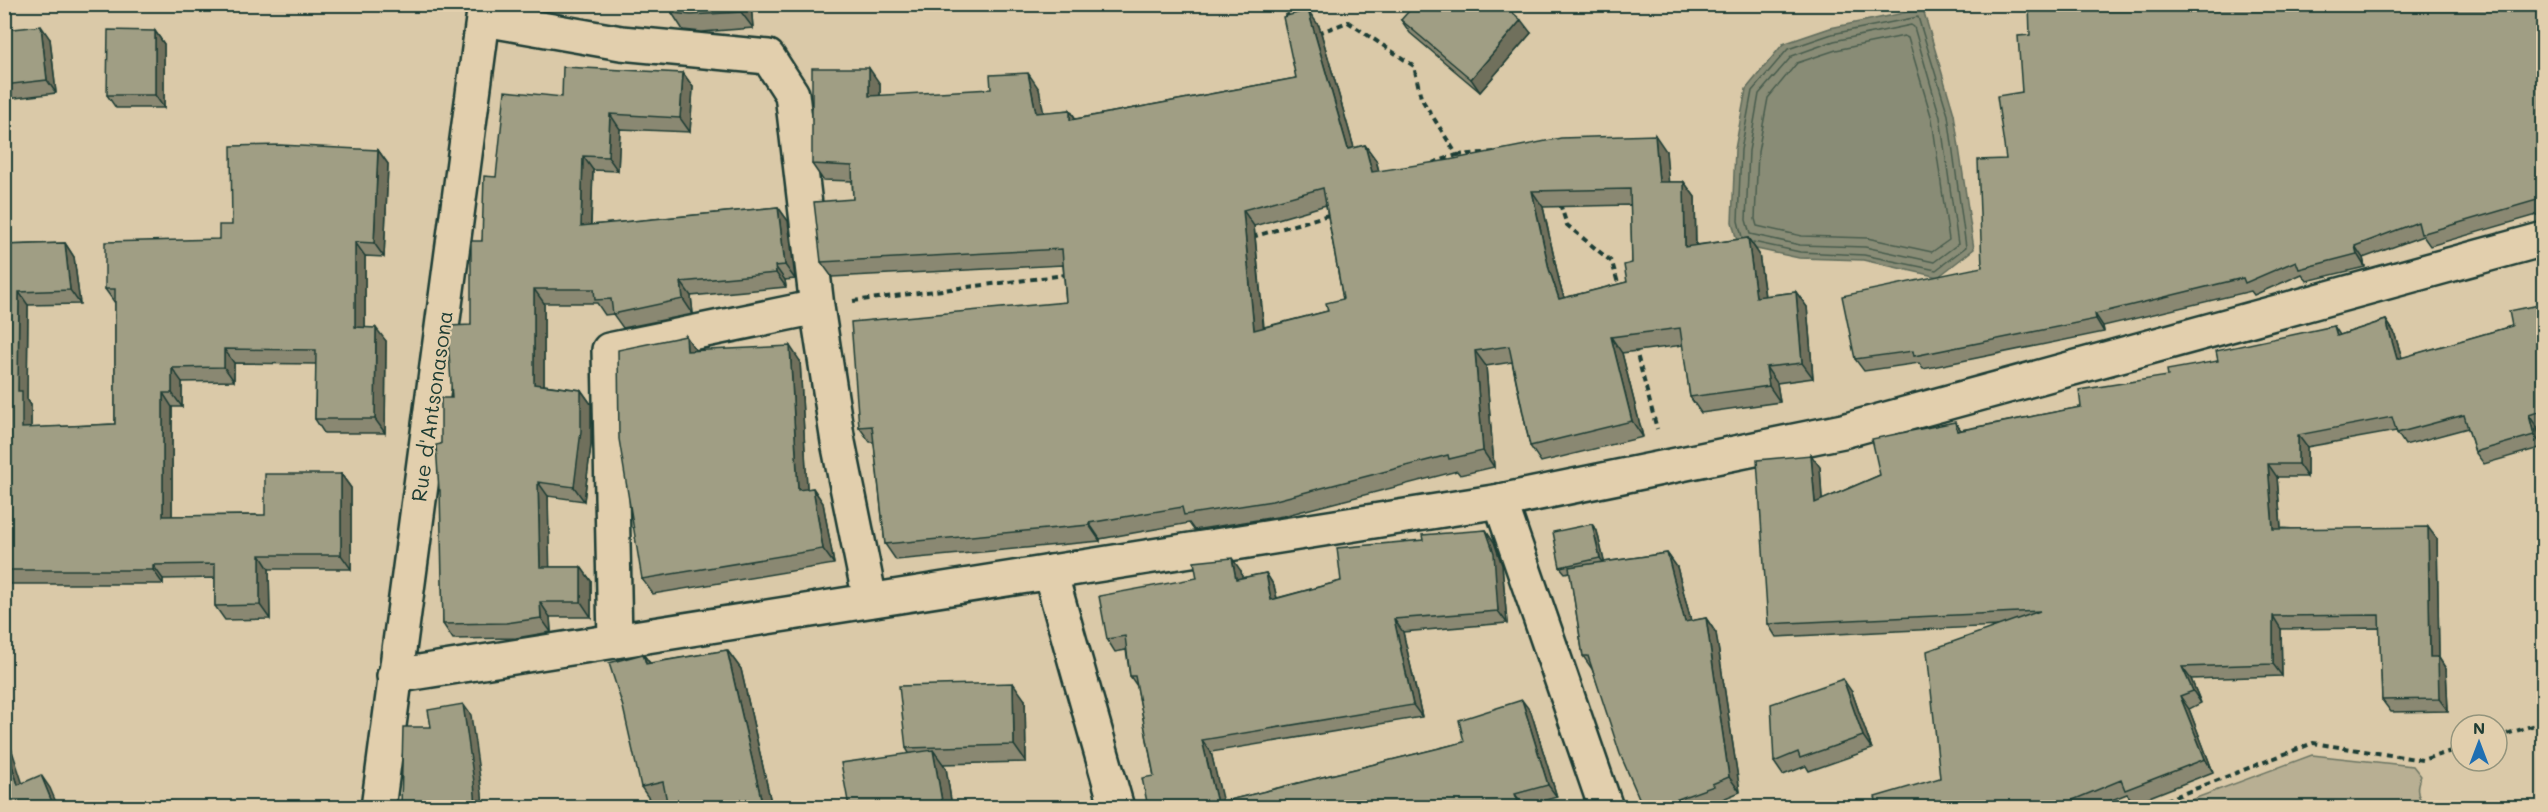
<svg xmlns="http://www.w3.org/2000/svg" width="2548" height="812" font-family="Mali,sans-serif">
  <rect width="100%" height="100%" fill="#dac9a8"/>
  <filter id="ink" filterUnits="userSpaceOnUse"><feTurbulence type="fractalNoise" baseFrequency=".0167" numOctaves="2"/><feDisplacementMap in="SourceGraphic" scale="12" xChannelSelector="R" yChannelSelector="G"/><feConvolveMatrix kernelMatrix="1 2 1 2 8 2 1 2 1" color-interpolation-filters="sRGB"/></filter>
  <g filter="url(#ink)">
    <path fill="#b8af93" stroke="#6c7664" stroke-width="1.5" d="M2312,755L2413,766L2421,776C2415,788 2417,799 2428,807H2172Z"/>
    <path fill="#898c76" stroke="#5f6c5c" stroke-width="1.5" d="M1923,9L1954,114L1974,249L1938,277L1863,260L1799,258L1738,245L1732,222L1735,149L1746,89L1783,44L1830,28Z"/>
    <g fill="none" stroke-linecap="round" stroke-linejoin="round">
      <g stroke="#495d4e" stroke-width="1.5">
        <path d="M1911,25L1914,27L1940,117L1958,244L1934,262L1865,247L1800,245L1750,234L1746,220L1749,151L1759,94L1792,56L1834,41Z"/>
        <path d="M1904,36L1908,38L1932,119L1949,240L1932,252L1867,238L1802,236L1757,226L1755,219L1758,152L1768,98L1797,63L1836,50Z"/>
        <path d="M1742,237L1738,221L1741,150L1752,91L1788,49L1832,34L1918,17L1948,115L1966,247L1936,270L1864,255L1800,252L1753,242"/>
      </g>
      <defs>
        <g id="minor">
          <path d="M484,19L621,43L768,57L792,94L817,307L838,442L870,600"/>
          <path d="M1500,501L1606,808"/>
          <path d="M1050,572L1117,808"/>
          <path d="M615,641L609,350L817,307"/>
          <path d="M394,676L1500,501L1843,431L2544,239"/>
        </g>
        <path id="tertiary" d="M378,808L485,4"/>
      </defs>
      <use href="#minor" stroke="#1f3d34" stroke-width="38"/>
      <use href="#tertiary" stroke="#1f3d34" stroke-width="38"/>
      <g stroke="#1f3d34" stroke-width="4" stroke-dasharray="6 4.5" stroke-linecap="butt">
        <path d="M1282,4L1290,20"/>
        <path d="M1318,33L1348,22L1414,66L1421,98L1457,155L1429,164"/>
        <path d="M1457,155L1495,152"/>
        <path d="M1560,204L1567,225L1612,262L1619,287"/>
        <path d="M1252,237L1332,214"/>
        <path d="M853,301L1066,275"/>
        <path d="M1635,347L1657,429"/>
        <path d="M2497,737L2544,722"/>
        <path d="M2146,808L2313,743L2422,760L2461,748"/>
      </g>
      <use href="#minor" stroke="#e2cfad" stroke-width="33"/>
      <use href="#tertiary" stroke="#e2cfad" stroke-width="33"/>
    </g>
    <g fill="#8a8872" stroke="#1f3d34" stroke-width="1.5" fill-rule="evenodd">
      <path d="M671,4H751L753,28L702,32L683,30L672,13Z"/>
      <path d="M2544,4V213L2430,246L2423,236L2363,258L2365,267L2307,281L2302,274L2254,295L2251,291L2103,326L2104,332L1923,369L1919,363L1864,371L1855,359L1982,267L2006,159L2022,92L2030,35Z"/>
      <path d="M1401,20L1531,33L1480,92L1410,33Z"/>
      <path d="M1319,26L1354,148L1365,145L1376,160L1379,171L1666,151L1668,182H1684L1695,197L1696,245L1748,238L1759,254L1765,296L1796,292L1807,307L1813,378L1777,383L1780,402L1701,413L1690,397L1683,345L1622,353L1643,437L1541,462L1530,446L1512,362L1486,366L1494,467L1460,475L1457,471L1283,516L1194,530L1189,523L1100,539V541L896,560L885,544L874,442H870L859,427L1066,302L1063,265L832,277L821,262L853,199L852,181L823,180L812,164L880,84V96L1039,89L1043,113L1070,110L1076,119L1296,78ZM1326,205L1343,299L1328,311L1264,327L1254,226ZM1631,205L1632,263L1627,282L1564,298L1560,285L1543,207Z"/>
      <path d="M4,30L50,39L56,93L7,99L4,96Z"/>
      <path d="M155,31L164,44V108H116L107,95Z"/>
      <path d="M683,73L693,87L690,132L620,129L618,171L593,170L591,225L778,207L788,221L795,279L785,280L786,287L691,296L693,314L623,328L613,314L605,315L597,303H544V385L581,390L591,404V445L584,501L548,496L549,567H581L591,581V617H550L551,632L516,638L453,639L443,624L441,492L439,490L441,444L452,398L471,325L482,241L496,177L562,97Z"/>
      <path d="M378,150L388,164L384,257L365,256V327L386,341L385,433H324L315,419L316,364L234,363V381L182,382V407H172V516L265,515L341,474L351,488V569H269L270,619L225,620L215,606V578L163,579V584H4V245L65,243L74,257L80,304L28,305L27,399L31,405V428L115,424V303L105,289L219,239L232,225Z"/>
      <path d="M2544,304V425L2537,427L2543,447L2484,464L2475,452L2468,428L2405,445L2396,431L2307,447V477H2277L2281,528L2437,539L2439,658L2446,669L2448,711L2391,712L2382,700L2380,628L2281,629L2282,676L2191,679L2201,703L2189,709L2213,772L2134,803L2127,794L2094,807H1878L1940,778L1998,626L1776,637L1768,624L1820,467L1822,500L1880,475L1961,430L2081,407L2168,376L2334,326L2340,335L2386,320L2394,332L2402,358L2512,326Z"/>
      <path d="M696,351L800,361L807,489L813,488L823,503L834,564L653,594L642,579Z"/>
      <path d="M1486,530L1494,542L1502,565L1507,623L1403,632L1422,717L1211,752L1222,802L1464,742L1531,712L1557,797L1524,806L1148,807L1154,776L1137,686L1130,676L1126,650L1115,652L1107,639L1241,571L1242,578L1266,573L1274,586L1277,598L1341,581L1423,540Z"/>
      <path d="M1597,531L1604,562L1667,553L1677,567L1691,621L1706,618L1716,633L1740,792L1723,799L1724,801L1705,807H1643L1592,669L1583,656L1570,572L1565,573L1560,567Z"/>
      <path d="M727,650L741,669L772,807H668L667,803L654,806L641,787L643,654L650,663Z"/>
      <path d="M1852,692L1872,749L1809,771L1806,766L1783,775L1774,762Z"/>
      <path d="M1025,700L1026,762L943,764L946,768L952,807H849L909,753L906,748Z"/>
    </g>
    <g fill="#706f5c" stroke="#1f3d34" stroke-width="1.5">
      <path d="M741,4H751L753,28L741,12Z"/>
      <path d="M1308,10L1319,26L1359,165L1348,149Z"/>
      <path d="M1521,20L1531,33L1480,92L1471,79Z"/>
      <path d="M41,26L50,39L56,93L47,80Z"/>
      <path d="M155,31L164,44V108L155,95Z"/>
      <path d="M869,68L880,84V112L869,96Z"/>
      <path d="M683,73L693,87L690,132L680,118Z"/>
      <path d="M1028,73L1039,89L1047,129L1036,113Z"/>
      <path d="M1070,110L1080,126L1070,120Z"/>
      <path d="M610,114L620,129L618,171L608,157Z"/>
      <path d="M1655,135L1666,151L1670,198L1659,182Z"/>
      <path d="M1365,145L1376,160L1383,188L1372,172Z"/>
      <path d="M378,150L388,164L384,257L374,243Z"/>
      <path d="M583,156L593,170L590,240L581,226Z"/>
      <path d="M1684,182L1695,197L1696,262L1685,247Z"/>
      <path d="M1532,191L1543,207L1560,285L1570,315L1559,299L1549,269Z"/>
      <path d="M778,207L788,221L795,279L785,265Z"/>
      <path d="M1243,210L1254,226L1265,345L1254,330Z"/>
      <path d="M1748,238L1759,254L1767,313L1756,297Z"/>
      <path d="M355,242L365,256V341L355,327Z"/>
      <path d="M65,243L74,257L80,304L70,290Z"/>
      <path d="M2355,246L2363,258L2365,267L2357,254Z"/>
      <path d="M775,266L785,280L786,287L776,273Z"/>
      <path d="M681,282L691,296L693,314L683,299Z"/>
      <path d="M534,289L544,303V398L534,384Z"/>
      <path d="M19,292L28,305L27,399L31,405V442L22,428L18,391Z"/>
      <path d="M1796,292L1807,307L1813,378L1802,363Z"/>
      <path d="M2095,314L2103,326L2104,332L2096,319Z"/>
      <path d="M2386,320L2394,332L2406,371L2397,359Z"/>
      <path d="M376,328L386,341L385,433L375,419Z"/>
      <path d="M686,336L696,351H687Z"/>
      <path d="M1611,337L1622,353L1643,437L1632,421Z"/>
      <path d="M790,346L800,361L808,505L798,490Z"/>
      <path d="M224,349L234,363V381L224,367Z"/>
      <path d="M1475,351L1486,366L1494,467L1483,451Z"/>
      <path d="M1766,367L1777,383L1780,402L1769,386Z"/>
      <path d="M172,368L182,382V407L172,393Z"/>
      <path d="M581,390L591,404V445L584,501L574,487Z"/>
      <path d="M163,393L172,407V530L163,516Z"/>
      <path d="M2529,415L2537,427L2543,447L2534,435Z"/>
      <path d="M1955,422L1964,434L1957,431Z"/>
      <path d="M2298,435L2307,447V477L2298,464Z"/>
      <path d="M1811,455L1820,467L1823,515L1815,503Z"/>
      <path d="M2268,464L2277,477L2282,541L2273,529Z"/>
      <path d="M341,474L351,488V569L341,555Z"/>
      <path d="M538,482L548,496L550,581L540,567Z"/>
      <path d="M813,488L823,503L834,564L823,549Z"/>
      <path d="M1089,523L1100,539V541L1089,525Z"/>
      <path d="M1592,524L1597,531L1605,565L1600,558Z"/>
      <path d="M2428,527L2437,539L2439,658L2446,669L2448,711L2439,699L2430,657Z"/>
      <path d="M1486,530L1494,542L1502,565L1507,623L1498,611Z"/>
      <path d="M1667,553L1677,567L1695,637L1685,622Z"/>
      <path d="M260,555L269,569L270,619L260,605Z"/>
      <path d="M1232,558L1241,571L1245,592L1236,579Z"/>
      <path d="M153,565L163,579V584L153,570Z"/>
      <path d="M581,567L591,581V617L581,602Z"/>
      <path d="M1266,573L1274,586L1280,612L1271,600Z"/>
      <path d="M540,602L550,617L551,632L541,618Z"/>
      <path d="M2273,616L2281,629L2282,676L2273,664Z"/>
      <path d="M1706,618L1716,633L1740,792L1729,777Z"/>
      <path d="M1394,619L1403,632L1422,717L1413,705Z"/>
      <path d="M727,650L741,669L772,807H763Z"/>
      <path d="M643,654L657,673L646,664Z"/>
      <path d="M2182,667L2191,679L2201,703L2193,691Z"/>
      <path d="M1843,679L1852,692L1872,749L1863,736Z"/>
      <path d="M1013,683L1025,700L1026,762L1014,745Z"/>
      <path d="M2180,696L2189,709L2213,772L2205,759Z"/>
      <path d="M1522,700L1531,712L1557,797L1548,785Z"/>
      <path d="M463,704L471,715L482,793L483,807H476Z"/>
      <path d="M4,726L27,797L18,785L4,741Z"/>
      <path d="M1202,740L1211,752L1224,807L1217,803Z"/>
      <path d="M933,750L946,768L952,807H943Z"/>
      <path d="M41,775L50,788L58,807H54Z"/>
      <path d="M1515,794L1524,806V807H1520Z"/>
    </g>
    <g fill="#a09e84" stroke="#1f3d34" stroke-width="1.5" fill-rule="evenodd">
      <path d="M671,4H741V12L691,15L672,13Z"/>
      <path d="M1415,4H1503L1521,20L1471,79L1401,20Z"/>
      <path d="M2029,4H2544V198L2421,234L2418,222L2355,246L2357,254L2299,269L2296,261L2245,283L2243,278L2095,314L2096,319L1914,356L1913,351L1855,359L1842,296L1982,267L1978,160L2006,159L1997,96L2022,92L2018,36L2030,35Z"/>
      <path d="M1308,10L1348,149L1365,145L1372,172L1449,160L1561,138L1655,135L1659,182H1684L1685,247L1748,238L1756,297L1796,292L1802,363L1766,367L1769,386L1690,397L1680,328L1611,337L1632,421L1530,446L1509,346L1475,351L1483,451L1449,459L1448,455L1272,501L1184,515L1182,507L1089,523V525L885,544L872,426L859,427L851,322L1066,302L1062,249L821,262L814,202L853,199L852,166L812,164V68H869V96L991,89L990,75L1028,73L1036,113L1070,110V120L1296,78L1283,17ZM1323,188L1343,299L1326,303L1328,311L1254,330L1243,210ZM1630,189L1632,263L1624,265L1627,282L1559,299L1549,269L1532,191Z"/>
      <path d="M41,26L47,80L4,85V30Z"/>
      <path d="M108,30L155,31V95H107Z"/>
      <path d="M563,67L683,73L680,118L610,114L608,157L583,156L581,226L778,207L785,265L775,266L776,273L681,282L683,299L613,314L611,299L595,300L594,289H534V384L581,390V431L574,487L538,482L540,567H581V602H540L541,618L506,623L443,624L440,490H439L436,445L441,444V398H452L448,338L449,326L471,325V241H482L484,176L496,177L505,91L562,97Z"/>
      <path d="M280,145L378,150L374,243L355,242V327L376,328L375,419H315L316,350L224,349V367L172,368V393H163V516L265,515V474H341V555H260V605L215,606V564L153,565V570H4V245L65,243L70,290L19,292L18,391H22V428L115,424V289H105V242L219,239V225H232L231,146Z"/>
      <path d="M2544,304V410L2529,415L2534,435L2475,452L2464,415L2397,433L2392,417L2298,435V464H2268L2273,529L2428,527L2430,657H2438L2439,699L2382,700L2379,615L2273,616V664L2182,667L2193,691L2180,696L2205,759L2125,790L2121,780L2056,807H1878L1875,797L1940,778L1927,651L2040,611L1768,624L1757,460L1811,455L1815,503L1880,475L1872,439L1955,422L1957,431L2081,407L2079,390L2168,376L2167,370L2218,361L2216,351L2334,326L2337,336L2386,320L2397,359L2512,326L2509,311Z"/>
      <path d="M686,336L687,351L790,346L798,490L813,488L823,549L642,579L619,439L618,350Z"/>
      <path d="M1592,524L1600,558L1560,567L1553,532Z"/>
      <path d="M1486,530L1494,553L1498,611L1394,619L1413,705L1202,740L1217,803L1464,742L1459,720L1522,700L1548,785L1515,794L1520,807H1148L1142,778L1154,776L1135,676H1130L1125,636L1107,639L1099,596L1197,578L1194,562L1232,558L1236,579L1266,573L1271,600L1341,581L1337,548L1423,540L1422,535Z"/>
      <path d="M1667,553L1685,622L1706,618L1729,777L1712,784L1714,786L1675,800L1677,807H1643L1620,754L1588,656H1583L1569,567Z"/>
      <path d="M727,650L763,807H668L663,782L641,787L623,707L609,663L643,654L646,664Z"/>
      <path d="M1843,679L1863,736L1800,758L1798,752L1774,762L1771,704Z"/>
      <path d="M1013,683L1014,745L906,748L899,686Z"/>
      <path d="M463,704L474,782L476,807H401L403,727H431L428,710Z"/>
      <path d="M4,741L18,785L41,775L54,807H4Z"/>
      <path d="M933,750L943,807H849L841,763Z"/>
      <path d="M169,801L201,807H168Z"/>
    </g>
  </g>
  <g text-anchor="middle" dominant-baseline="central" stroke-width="4.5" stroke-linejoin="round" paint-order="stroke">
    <g font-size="21" fill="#1f3d34" stroke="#e2cfad">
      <text transform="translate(431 406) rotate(-82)">Rue d'Antsonasona</text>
    </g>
  </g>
  <rect width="2548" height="812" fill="none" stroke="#e2cfad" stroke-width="24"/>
  <rect x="12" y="12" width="2524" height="788" fill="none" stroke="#1f3d34" stroke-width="2" filter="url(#ink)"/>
  <g transform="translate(2479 743)"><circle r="28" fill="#e2cfad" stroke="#94957d" stroke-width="1.5"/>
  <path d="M0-4.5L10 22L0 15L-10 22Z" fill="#1f6fb2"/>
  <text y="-9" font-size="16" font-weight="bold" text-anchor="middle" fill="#1f3d34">N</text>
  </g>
</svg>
